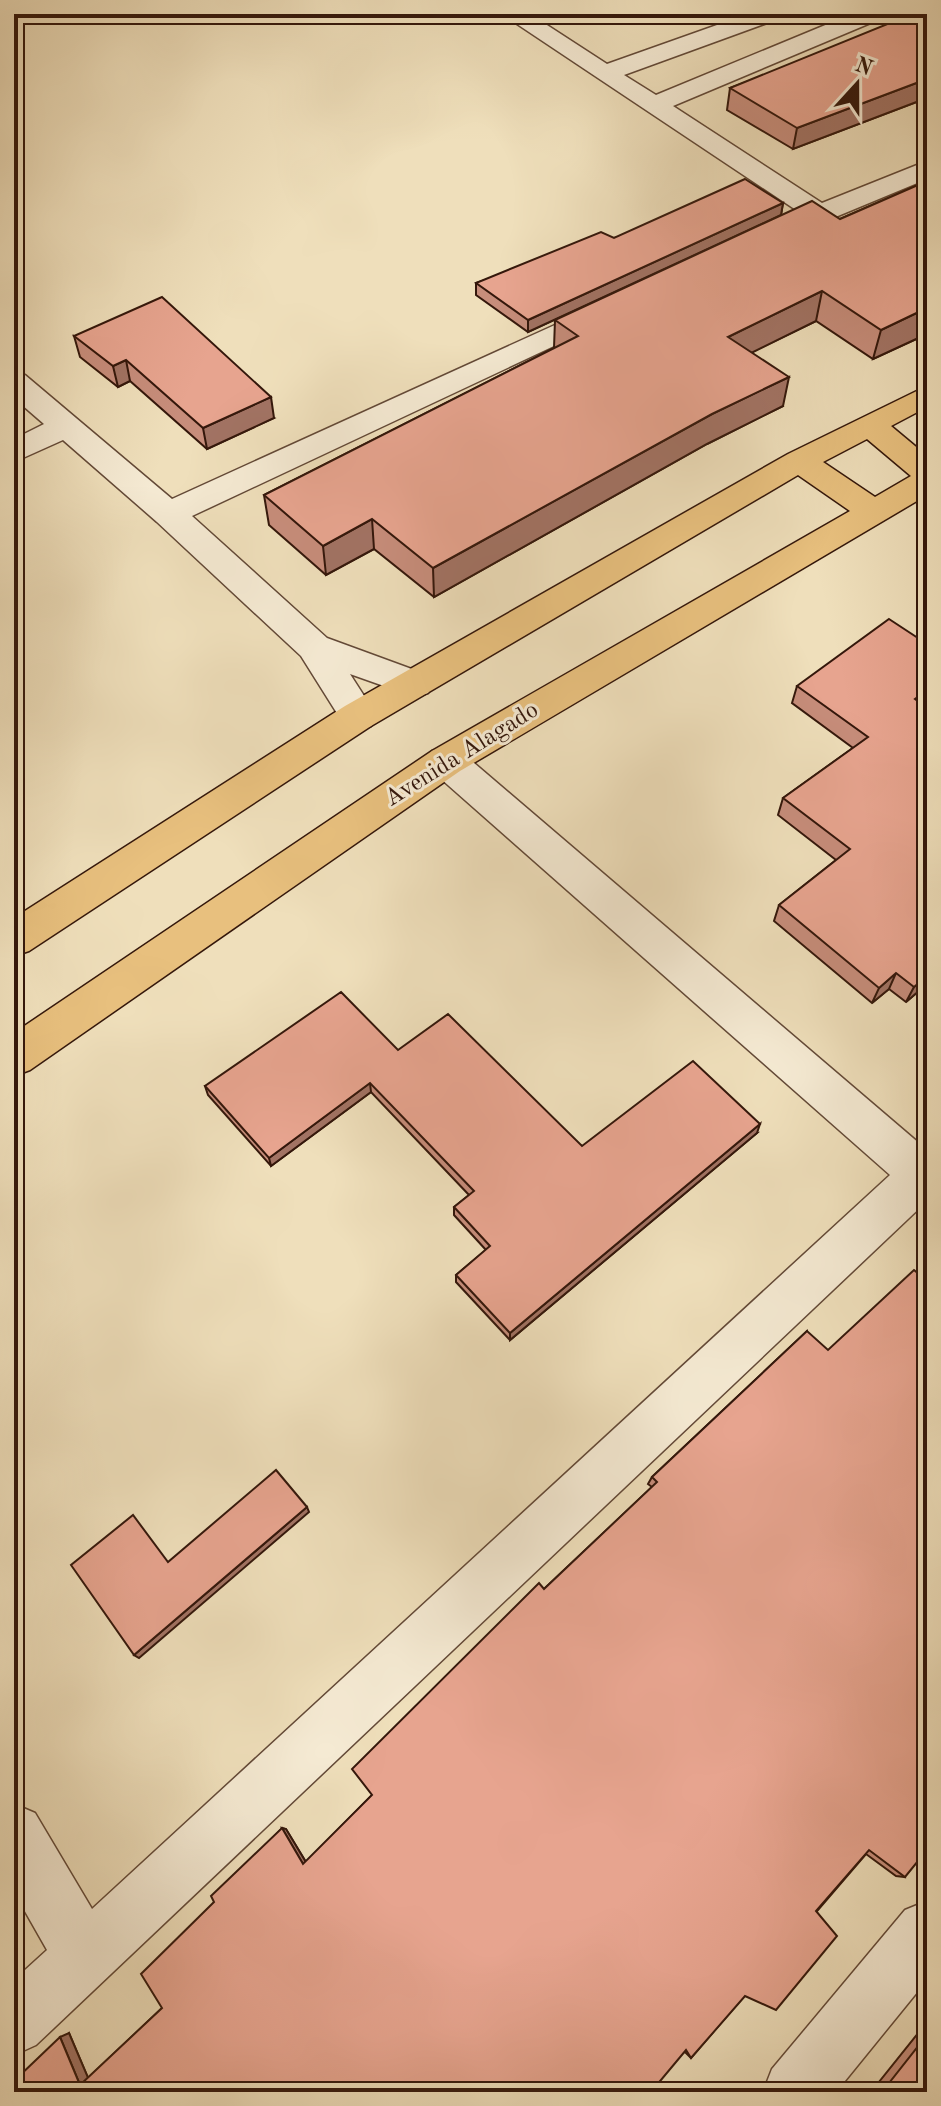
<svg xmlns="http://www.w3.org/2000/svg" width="941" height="2106" font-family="'Old Standard TT',serif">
  <rect width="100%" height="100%" fill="#efdfbb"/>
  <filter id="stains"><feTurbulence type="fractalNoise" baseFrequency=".0025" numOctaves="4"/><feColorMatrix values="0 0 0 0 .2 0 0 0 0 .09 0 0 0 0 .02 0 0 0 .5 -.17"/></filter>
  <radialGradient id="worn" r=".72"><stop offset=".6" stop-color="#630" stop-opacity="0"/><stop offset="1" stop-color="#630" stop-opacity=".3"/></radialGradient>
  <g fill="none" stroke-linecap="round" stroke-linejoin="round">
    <defs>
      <g id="minor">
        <path d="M502,14H530L607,64L748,14H782L778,19L624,75L656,95L852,14H884L880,19L673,106L822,203L927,161V179L780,240H760L756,234L760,228L799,212Z"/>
        <path d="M610,300L620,303L625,309L620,315L192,516L327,638L428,675L433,684L428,693L415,697L350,674L377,716L371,726L358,730L345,726L301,656L157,522L63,440L14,462V439L44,424L14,398V373L25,375L172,499Z"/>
        <path d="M446,747L460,751L927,1150V1201L36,2045L14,2055V1980L47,1950L14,1892V1804L35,1813L92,1909L890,1175L432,771L427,761L432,751Z"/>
        <path d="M927,1901V1980L836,2092H763L772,2069L905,1910Z"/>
      </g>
      <path id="major" d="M927,386V407L891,426L927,456V495L460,771L30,1070L14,1076V1033L432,751L850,511L798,475L371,726L29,951L14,956V918L345,706L788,454ZM867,439L911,476L875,497L823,462Z"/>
    </defs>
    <use href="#minor" stroke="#634937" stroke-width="3"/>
    <use href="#major" stroke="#34170b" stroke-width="3"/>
    <use href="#minor" fill="#f5ead3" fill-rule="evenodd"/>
    <use href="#major" fill="#e8c07e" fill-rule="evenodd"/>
  </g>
  <g fill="#c78d7b" stroke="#34170b" stroke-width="2">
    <path d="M927,14V98L793,149L727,110L730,88Z"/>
    <path d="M927,181V334L873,359L816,321L752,352L783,406L707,444L434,597L374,549L326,575L269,525L264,495L554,348L555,320L840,219Z"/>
    <path d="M783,203L781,215L528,332L476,295V283L614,238Z"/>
    <path d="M74,336L274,418L207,449L130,381L118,387L80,357Z"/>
    <path d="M797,686L923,705L927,984L906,1002L889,989L872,1003L774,921L779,905L836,860L778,815L783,798L853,748L792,703Z"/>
    <path d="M398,1050L582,1146L757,1133L510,1340L456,1282V1275L486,1250L454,1215V1207L469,1195L371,1092L271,1166L208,1095L205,1086Z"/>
    <path d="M807,1331L905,1877L896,1876L866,1854L691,2058L685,2052L14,2092L69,2033L88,2078L162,2008L214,1902L282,1828L286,1829L306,1862L372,1795L544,1589L652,1487L648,1484L652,1477Z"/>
    <path d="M927,2022V2092H871Z"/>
  </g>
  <g fill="#a27364" stroke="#34170b" stroke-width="2">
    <path d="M927,79V98L793,149L797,128Z"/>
    <path d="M783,203L781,215L528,332V320Z"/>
    <path d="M822,291L816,321L723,367L728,337Z"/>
    <path d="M927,308V334L873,359L881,330Z"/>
    <path d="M126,360L130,381L118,387L113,366Z"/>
    <path d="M789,377L783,406L707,444L434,597L433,568L712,414Z"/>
    <path d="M271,397L274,418L207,449L203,428Z"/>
    <path d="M372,519L374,549L326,575L323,546Z"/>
    <path d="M927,690V702L908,717L915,699Z"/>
    <path d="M896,973L889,989L872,1003L879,988Z"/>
    <path d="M927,976V984L906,1002L914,987Z"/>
    <path d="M370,1083L371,1092L271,1166L269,1158Z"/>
    <path d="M760,1124L757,1133L510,1340V1333Z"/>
    <path d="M14,1288L22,1298L14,1304Z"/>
    <path d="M307,1507L309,1512L139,1658L134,1655Z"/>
    <path d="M282,1828L286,1829L307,1864H303Z"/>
    <path d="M69,2033L89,2080L80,2085L60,2037Z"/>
  </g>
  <g fill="#e7a48f" stroke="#34170b" stroke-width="2">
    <path d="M912,14H927V79L797,128L730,88Z"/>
    <path d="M745,179L783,203L528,320L476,283L601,232L614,238Z"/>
    <path d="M927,181V308L881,330L822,291L728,337L789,377L712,414L433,568L372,519L323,546L264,495L578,336L555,320L812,201L840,219Z"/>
    <path d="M162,297L271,397L203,428L126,360L113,366L74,336Z"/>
    <path d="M889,619L927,644V690L915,699L927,708V976L914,987L896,973L879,988L779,905L850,849L783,798L868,737L797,686Z"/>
    <path d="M341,992L398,1050L448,1014L582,1146L693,1061L760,1124L510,1333L456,1275L490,1246L454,1207L474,1191L370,1083L269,1158L205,1086Z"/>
    <path d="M914,1270L927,1281V1850L905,1877L869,1850L816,1911L837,1936L776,2010L745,1996L691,2058L686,2050L651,2092H14V2081L60,2037L80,2085L162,2008L141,1974L214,1902L211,1896L282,1828L303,1864L372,1795L352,1769L539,1583L544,1589L657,1482L652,1477L807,1331L828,1350Z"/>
    <path d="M276,1470L307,1507L134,1655L71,1565L133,1515L168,1562Z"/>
    <path d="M927,2035V2092H882Z"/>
  </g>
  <g text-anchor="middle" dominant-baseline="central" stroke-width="6" stroke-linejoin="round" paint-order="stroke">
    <g font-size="24" fill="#34170b" stroke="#f5ead3">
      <text transform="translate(462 755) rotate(-32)">Avenida Alagado</text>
    </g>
  </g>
  <rect width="941" height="2106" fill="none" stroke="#efdfbb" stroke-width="48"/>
  <rect x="16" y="16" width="909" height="2074" fill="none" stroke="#34170b" stroke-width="4"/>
  <rect x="24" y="24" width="893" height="2058" fill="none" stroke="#34170b" stroke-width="2"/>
  <g transform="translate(857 84) rotate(21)" stroke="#f5ead3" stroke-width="6" paint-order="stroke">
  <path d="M0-6L14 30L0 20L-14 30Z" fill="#34170b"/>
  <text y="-12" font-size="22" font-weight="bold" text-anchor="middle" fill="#34170b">N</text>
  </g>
  <rect width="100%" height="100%" filter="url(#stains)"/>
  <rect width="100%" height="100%" fill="url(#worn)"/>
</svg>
